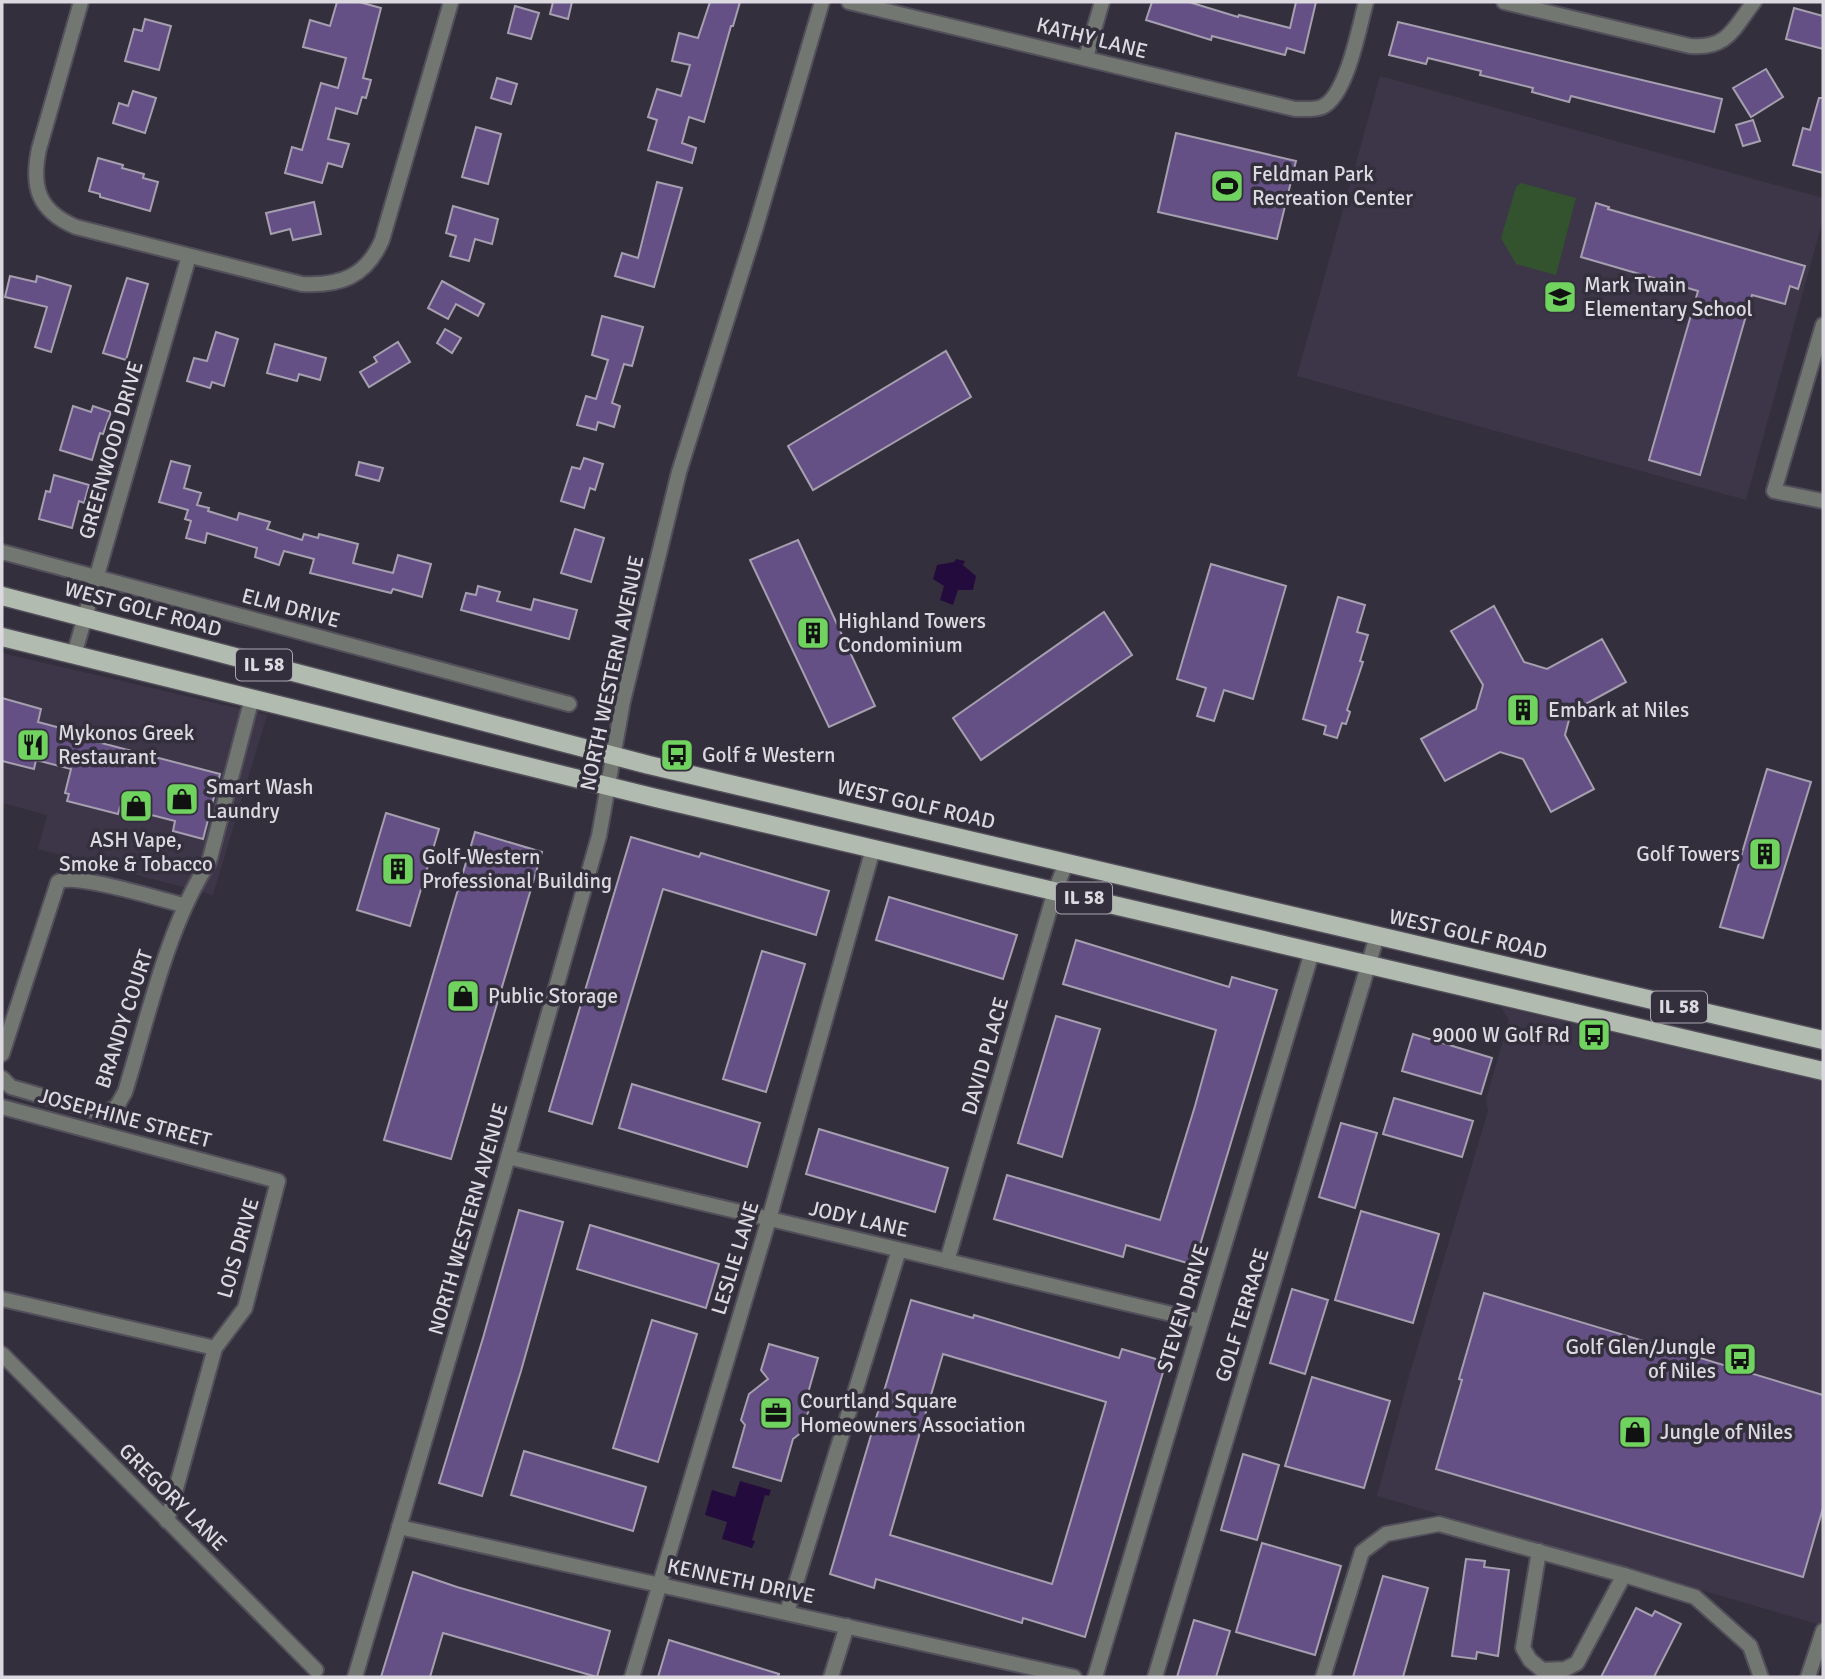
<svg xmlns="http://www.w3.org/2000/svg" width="1825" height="1679" font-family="Signika,sans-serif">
  <rect width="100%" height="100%" fill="#342f3c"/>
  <g fill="#3d3649">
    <path d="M1380,76L1823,198V219L1746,500L1297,376Z"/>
    <path d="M2,653L267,715L213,895L38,849L47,815L2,803Z"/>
    <path d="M1501,1007L1823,1082V1619L1821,1625L1377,1496L1409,1376L1488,1111L1486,1099L1509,1020Z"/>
  </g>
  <path fill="#33522e" d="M1521,183L1576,198L1556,275L1516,264L1501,238L1516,187Z"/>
  <g fill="#230c3d">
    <path d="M956,559L965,561L963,565L976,576L973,590H958L953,605L940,600L944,586L933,579L937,565L954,562Z"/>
    <path d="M740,1481L771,1490L769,1496L765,1495L752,1540L755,1541L752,1548L722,1539L727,1522L705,1515L712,1490L735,1497Z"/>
  </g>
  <g fill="#655086" stroke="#a59faf" stroke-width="2" fill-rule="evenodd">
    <path d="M337,2H359L381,8L363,78L371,80L366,98L362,97L357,114L336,108L328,139L349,144L342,167L328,163L322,183L285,173L292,147L302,150L321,83L338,88L346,58L303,47L310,20L330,26Z"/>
    <path d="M553,2H572L568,19L550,14Z"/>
    <path d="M710,2H740L733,26H731L704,122L689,117L682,143L696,148L692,163L648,150L657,120L648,117L657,89L681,96L690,65L672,61L679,33L698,38Z"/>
    <path d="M1152,2H1189L1238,17L1239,15L1290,28L1296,2H1316L1304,53L1287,48L1285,55L1212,36L1211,40L1146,20Z"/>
    <path d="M515,6L539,13L531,39L508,33Z"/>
    <path d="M1794,8L1823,16V49L1786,39Z"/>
    <path d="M145,19L171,26L159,70L125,61L134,29L142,31Z"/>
    <path d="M1398,22L1722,99L1714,132L1571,96L1569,102L1532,92L1533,88L1480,75L1481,71L1428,58L1426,64L1389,55Z"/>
    <path d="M1766,69L1783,97L1751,117L1733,88Z"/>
    <path d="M497,78L517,84L511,104L491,98Z"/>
    <path d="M133,91L156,98L145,133L113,123L119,103L128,106Z"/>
    <path d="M1819,98H1823V173L1793,165L1803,128L1810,130Z"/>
    <path d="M1753,120L1760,141L1743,146L1736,125Z"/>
    <path d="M476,127L501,134L488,184L462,177Z"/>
    <path d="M1176,133L1296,161L1277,239L1158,212Z"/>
    <path d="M98,158L123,165L122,168L144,174L143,178L158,182L150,211L100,197V194L89,191Z"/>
    <path d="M657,182L682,188L654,287L615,276L622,253L638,258Z"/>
    <path d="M314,202L321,234L293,240L290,229L271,234L266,213Z"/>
    <path d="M1596,203L1609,207L1608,209L1805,266L1798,289L1790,286L1785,304L1752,295L1700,475L1649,460L1698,291L1581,257Z"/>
    <path d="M453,206L498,219L492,244L475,239L469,261L450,256L456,236L446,233Z"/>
    <path d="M10,276L36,282L37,276L71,286L51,352L35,347L47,307L5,297Z"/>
    <path d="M127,278L148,284L126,360L103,353Z"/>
    <path d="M442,281L484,304L478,316L456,304L448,319L428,308Z"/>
    <path d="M602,316L643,327L632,366L624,364L612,403L620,406L614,427L598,422L596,430L577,425L586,396L596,399L608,360L592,355Z"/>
    <path d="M445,329L461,338L452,353L437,343Z"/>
    <path d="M216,332L238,339L224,386L212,382L210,388L187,381L194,358L207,361Z"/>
    <path d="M398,342L410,362L369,387L360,372L377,362L374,357Z"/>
    <path d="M275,344L326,358L320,380L299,374L297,381L267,373Z"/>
    <path d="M946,351L971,397L813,490L788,446Z"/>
    <path d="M73,406L91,412L93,406L111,412L103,434L100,433L92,460L60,450Z"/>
    <path d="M584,458L603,464L595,490L590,488L584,508L561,501L572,467L580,469Z"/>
    <path d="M171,461L190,466L184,488L201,493L197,505L209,508L208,511L237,520L239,513L270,522L267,529L302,540L304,534L318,538L319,534L358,544L353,563L393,573L398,555L431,564L422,597L393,589L391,593L310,573L314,559L284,551L279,565L255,557L257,548L207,533L205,543L186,538L191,521L185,519L188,510L159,502Z"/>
    <path d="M359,462L383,468L379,481L356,475Z"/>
    <path d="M54,475L89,485L84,503L79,501L72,528L39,519L46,491L50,492Z"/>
    <path d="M575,529L604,538L591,582L561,573Z"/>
    <path d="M798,540L875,706L829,727L750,560Z"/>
    <path d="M1211,564L1286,586L1253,699L1224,690L1214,721L1197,716L1206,688L1177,679Z"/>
    <path d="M478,586L500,592L497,601L531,610L534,599L577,610L569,639L461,610L466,593L476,595Z"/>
    <path d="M1338,597L1365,605L1357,632L1368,635L1360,661L1363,662L1347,710L1350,712L1346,724L1342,723L1337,738L1324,734L1326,726L1303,719Z"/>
    <path d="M1494,606L1524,662L1547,669L1602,639L1626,682L1571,712L1565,735L1594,789L1551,812L1523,759L1500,752L1445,781L1421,739L1476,709L1483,685L1451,631Z"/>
    <path d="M1104,612L1132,655L981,760L953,718Z"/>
    <path d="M2,698L41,709L38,722L68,730L67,734L220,774L203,839L173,831L175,821L120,807L118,814L67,801L69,794L65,793L71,769L36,760L34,769L2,761Z"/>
    <path d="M1767,769L1811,782L1763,938L1720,927Z"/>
    <path d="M386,813L439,829L410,926L357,910Z"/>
    <path d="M475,832L542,852L451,1159L384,1140Z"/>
    <path d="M631,837L699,857L701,853L829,891L816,935L663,889L592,1124L549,1111Z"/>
    <path d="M889,897L1017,935L1003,979L876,940Z"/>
    <path d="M1076,940L1229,987L1232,977L1277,990L1194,1265L1126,1245L1123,1257L994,1219L1007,1175L1160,1220L1195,1106L1216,1030L1063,984Z"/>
    <path d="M762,951L805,964L766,1092L723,1079Z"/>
    <path d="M1056,1016L1100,1029L1062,1157L1018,1143Z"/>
    <path d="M1413,1034L1492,1058L1481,1094L1402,1071Z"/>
    <path d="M632,1084L760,1123L747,1167L619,1128Z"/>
    <path d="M1394,1098L1473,1121L1462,1157L1383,1134Z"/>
    <path d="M1341,1123L1377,1133L1355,1208L1319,1197Z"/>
    <path d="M819,1129L948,1168L935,1212L806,1174Z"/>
    <path d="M519,1210L563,1222L521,1371L482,1496L439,1483L483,1338Z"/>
    <path d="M1361,1211L1439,1234L1413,1323L1335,1300Z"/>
    <path d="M590,1225L719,1264L706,1308L577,1269Z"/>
    <path d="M1292,1289L1328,1300L1305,1374L1270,1363Z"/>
    <path d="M1484,1293L1823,1395V1508L1803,1577L1436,1469L1462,1380L1459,1379Z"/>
    <path d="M911,1300L973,1318L974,1315L1119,1358L1122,1349L1166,1362L1085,1637L1023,1618L1022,1623L876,1579L874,1588L830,1574ZM943,1354L1106,1402L1052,1584L890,1535Z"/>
    <path d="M652,1320L697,1334L658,1462L613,1448Z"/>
    <path d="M769,1344L818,1358L806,1400L810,1406L802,1432L793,1439L781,1481L733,1467L745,1425L741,1420L749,1394L768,1379L761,1370Z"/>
    <path d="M1312,1377L1390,1401L1364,1488L1285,1466Z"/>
    <path d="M524,1451L646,1487L633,1531L511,1495Z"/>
    <path d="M1243,1454L1279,1465L1257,1540L1221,1530Z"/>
    <path d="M1262,1543L1341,1566L1315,1655L1236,1632Z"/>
    <path d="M1466,1559L1485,1561L1484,1567L1509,1570L1498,1656L1477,1652L1476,1659L1452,1656Z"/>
    <path d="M413,1572L457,1587L610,1631L597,1677L443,1633L430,1677H381Z"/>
    <path d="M1383,1576L1428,1588L1403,1677H1353Z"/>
    <path d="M1636,1608L1652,1616L1655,1611L1681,1624L1654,1677H1601Z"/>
    <path d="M1194,1620L1230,1631L1216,1677H1177Z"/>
    <path d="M669,1640L779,1674L778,1677H658Z"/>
  </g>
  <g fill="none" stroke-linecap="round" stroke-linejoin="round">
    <defs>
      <g id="street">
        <path d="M81,2L39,149C31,187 38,211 76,227L302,284C340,286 366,277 382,240L451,2"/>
        <path d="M849,2L1295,109C1304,109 1314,110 1322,107C1347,96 1359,27 1366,2"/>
        <path d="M1504,2L1690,46C1728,49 1733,29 1754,2"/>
        <path d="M1086,57L1102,2"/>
        <path d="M1823,325L1774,491L1823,501"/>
        <path d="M2,552L569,704"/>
        <path d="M74,655L189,256"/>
        <path d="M2,1054L58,882C75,872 161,900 184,905"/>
        <path d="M2,1078L11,1087L104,1114L117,1106L125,1092C148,1018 167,927 209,862L252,698"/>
        <path d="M2,1107L278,1181L245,1308L215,1348L167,1521"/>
        <path d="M508,1157L1201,1321"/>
        <path d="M947,1261L1055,891L1066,863"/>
        <path d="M2,1299L215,1348"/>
        <path d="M2,1354L316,1670"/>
        <path d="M399,1527L1074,1677"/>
        <path d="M1539,1551L1523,1648L1530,1660L1542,1670L1565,1669L1577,1663L1624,1575"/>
        <path d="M787,1612L899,1250"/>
        <path d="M355,1677L502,1178L599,836L623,701L679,472L755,230L822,2"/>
        <path d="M632,1677L769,1219L873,849"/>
        <path d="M831,1677L847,1626"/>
        <path d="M1095,1677L1312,952"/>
        <path d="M1155,1677L1377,936"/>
        <path d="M1323,1677L1362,1552L1386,1534L1439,1524L1624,1575L1695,1597L1750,1646L1761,1677"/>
        <path d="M1808,1677L1823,1631"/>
      </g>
      <g id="primary">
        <path d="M2,596L649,765L1823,1040"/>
        <path d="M2,637L656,798L1823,1071"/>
      </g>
    </defs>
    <use href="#street" stroke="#524e5a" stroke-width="18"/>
    <use href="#primary" stroke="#524e5a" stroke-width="21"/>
    <use href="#street" stroke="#727771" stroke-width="14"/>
    <use href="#primary" stroke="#b1bbaf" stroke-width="18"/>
  </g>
  <defs>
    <symbol id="stadium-square" viewBox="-11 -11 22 22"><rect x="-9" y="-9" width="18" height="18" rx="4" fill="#70d35f" stroke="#342f3c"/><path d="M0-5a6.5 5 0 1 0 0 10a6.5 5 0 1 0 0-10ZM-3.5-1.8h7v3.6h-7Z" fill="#111"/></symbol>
    <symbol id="school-square" viewBox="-11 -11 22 22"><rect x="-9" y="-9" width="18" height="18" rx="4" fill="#70d35f" stroke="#342f3c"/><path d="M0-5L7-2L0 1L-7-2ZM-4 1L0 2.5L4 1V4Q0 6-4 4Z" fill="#111"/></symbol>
    <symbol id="building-square" viewBox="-11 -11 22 22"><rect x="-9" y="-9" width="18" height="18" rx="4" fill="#70d35f" stroke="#342f3c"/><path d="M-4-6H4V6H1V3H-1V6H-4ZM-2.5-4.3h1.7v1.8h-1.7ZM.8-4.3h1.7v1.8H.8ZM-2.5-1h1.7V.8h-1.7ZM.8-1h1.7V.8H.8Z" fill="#111"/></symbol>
    <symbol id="restaurant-square" viewBox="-11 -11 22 22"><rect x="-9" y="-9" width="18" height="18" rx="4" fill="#70d35f" stroke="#342f3c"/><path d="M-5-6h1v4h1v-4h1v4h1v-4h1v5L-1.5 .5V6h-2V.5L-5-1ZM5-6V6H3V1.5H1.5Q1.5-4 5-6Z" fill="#111"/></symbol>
    <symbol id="bus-square" viewBox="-11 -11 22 22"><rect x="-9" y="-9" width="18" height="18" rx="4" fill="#70d35f" stroke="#342f3c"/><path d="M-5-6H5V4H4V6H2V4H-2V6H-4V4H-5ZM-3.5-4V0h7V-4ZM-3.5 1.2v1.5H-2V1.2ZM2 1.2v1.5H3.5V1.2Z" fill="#111"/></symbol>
    <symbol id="shop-square" viewBox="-11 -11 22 22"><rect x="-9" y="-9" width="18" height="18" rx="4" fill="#70d35f" stroke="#342f3c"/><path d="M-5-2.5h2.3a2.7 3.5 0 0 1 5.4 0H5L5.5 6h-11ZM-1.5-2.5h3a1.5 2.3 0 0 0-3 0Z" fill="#111"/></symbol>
    <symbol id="office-square" viewBox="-11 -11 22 22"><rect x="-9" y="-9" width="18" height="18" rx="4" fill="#70d35f" stroke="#342f3c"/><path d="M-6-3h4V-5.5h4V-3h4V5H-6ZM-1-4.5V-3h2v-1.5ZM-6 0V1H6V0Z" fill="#111"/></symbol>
  </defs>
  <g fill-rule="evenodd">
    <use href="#stadium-square" x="1208" y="167" width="38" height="38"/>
    <use href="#school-square" x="1541" y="278" width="38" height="38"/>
    <use href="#building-square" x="794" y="614" width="38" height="38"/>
    <use href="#building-square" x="1504" y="691" width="38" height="38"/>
    <use href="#restaurant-square" x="14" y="726" width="38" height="38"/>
    <use href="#bus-square" x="658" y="736" width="38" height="38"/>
    <use href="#shop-square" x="163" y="780" width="38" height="38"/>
    <use href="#shop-square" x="117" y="787" width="38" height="38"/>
    <use href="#building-square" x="1746" y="835" width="38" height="38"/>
    <use href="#building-square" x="379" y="850" width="38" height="38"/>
    <use href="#shop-square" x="444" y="977" width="38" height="38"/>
    <use href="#bus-square" x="1575" y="1016" width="38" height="38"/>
    <use href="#bus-square" x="1721" y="1340" width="38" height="38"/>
    <use href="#office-square" x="757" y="1394" width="38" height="38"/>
    <use href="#shop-square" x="1616" y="1413" width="38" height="38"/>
  </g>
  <g text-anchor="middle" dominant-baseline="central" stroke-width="7" stroke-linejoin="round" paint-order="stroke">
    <g fill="#342f3c" stroke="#aaa6b0" stroke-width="2">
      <rect x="236" y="649.5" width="56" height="31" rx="5"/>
      <rect x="1056" y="882.5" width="56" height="31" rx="5"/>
      <rect x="1651" y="991.5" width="56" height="31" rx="5"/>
    </g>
    <g font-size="19" font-weight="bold" fill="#dcd9e1">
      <text x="264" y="665">IL 58</text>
      <text x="1084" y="898">IL 58</text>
      <text x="1679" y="1007">IL 58</text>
    </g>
    <g font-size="21" fill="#dcd9e1" stroke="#342f3c">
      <text transform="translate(1092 38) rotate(14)">KATHY LANE</text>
      <text transform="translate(111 450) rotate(-74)">GREENWOOD DRIVE</text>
      <text transform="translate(291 608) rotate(15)">ELM DRIVE</text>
      <text transform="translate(143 609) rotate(15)">WEST GOLF ROAD</text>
      <text transform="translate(612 673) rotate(-78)">NORTH WESTERN AVENUE</text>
      <text transform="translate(916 804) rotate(13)">WEST GOLF ROAD</text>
      <text transform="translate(1468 934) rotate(13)">WEST GOLF ROAD</text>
      <text transform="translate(124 1019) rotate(-72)">BRANDY COURT</text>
      <text transform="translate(985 1056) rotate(-74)">DAVID PLACE</text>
      <text transform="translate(125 1118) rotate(15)">JOSEPHINE STREET</text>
      <text transform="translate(468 1219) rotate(-74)">NORTH WESTERN AVENUE</text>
      <text transform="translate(859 1219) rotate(13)">JODY LANE</text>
      <text transform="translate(238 1248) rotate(-74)">LOIS DRIVE</text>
      <text transform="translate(735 1258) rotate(-73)">LESLIE LANE</text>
      <text transform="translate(1183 1308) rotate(-73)">STEVEN DRIVE</text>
      <text transform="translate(1242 1315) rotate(-73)">GOLF TERRACE</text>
      <text transform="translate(173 1497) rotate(45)">GREGORY LANE</text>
      <text transform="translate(741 1581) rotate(12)">KENNETH DRIVE</text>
    </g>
    <g font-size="21" fill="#dcd9e1" stroke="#342f3c" text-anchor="start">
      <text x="1252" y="174">Feldman Park<tspan x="1252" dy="24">Recreation Center</tspan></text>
      <text x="1584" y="285">Mark Twain<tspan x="1584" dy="24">Elementary School</tspan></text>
      <text x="838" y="621">Highland Towers<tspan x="838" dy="24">Condominium</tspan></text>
      <text x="1548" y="710">Embark at Niles</text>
      <text x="58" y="733">Mykonos Greek<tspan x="58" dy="24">Restaurant</tspan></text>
      <text x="702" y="755">Golf &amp; Western</text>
      <text x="206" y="787">Smart Wash<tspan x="206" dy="24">Laundry</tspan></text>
      <text x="136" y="840" text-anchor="middle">ASH Vape,<tspan x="136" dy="24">Smoke &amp; Tobacco</tspan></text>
      <text x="1740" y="854" text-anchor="end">Golf Towers</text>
      <text x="422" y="857">Golf-Western<tspan x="422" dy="24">Professional Building</tspan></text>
      <text x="488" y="996">Public Storage</text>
      <text x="1570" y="1035" text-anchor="end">9000 W Golf Rd</text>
      <text x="1716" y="1347" text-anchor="end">Golf Glen/Jungle<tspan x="1716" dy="24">of Niles</tspan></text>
      <text x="800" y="1401">Courtland Square<tspan x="800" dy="24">Homeowners Association</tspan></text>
      <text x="1660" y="1432">Jungle of Niles</text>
    </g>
  </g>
  <rect width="1825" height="1679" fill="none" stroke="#dcd9e1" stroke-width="7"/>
</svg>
